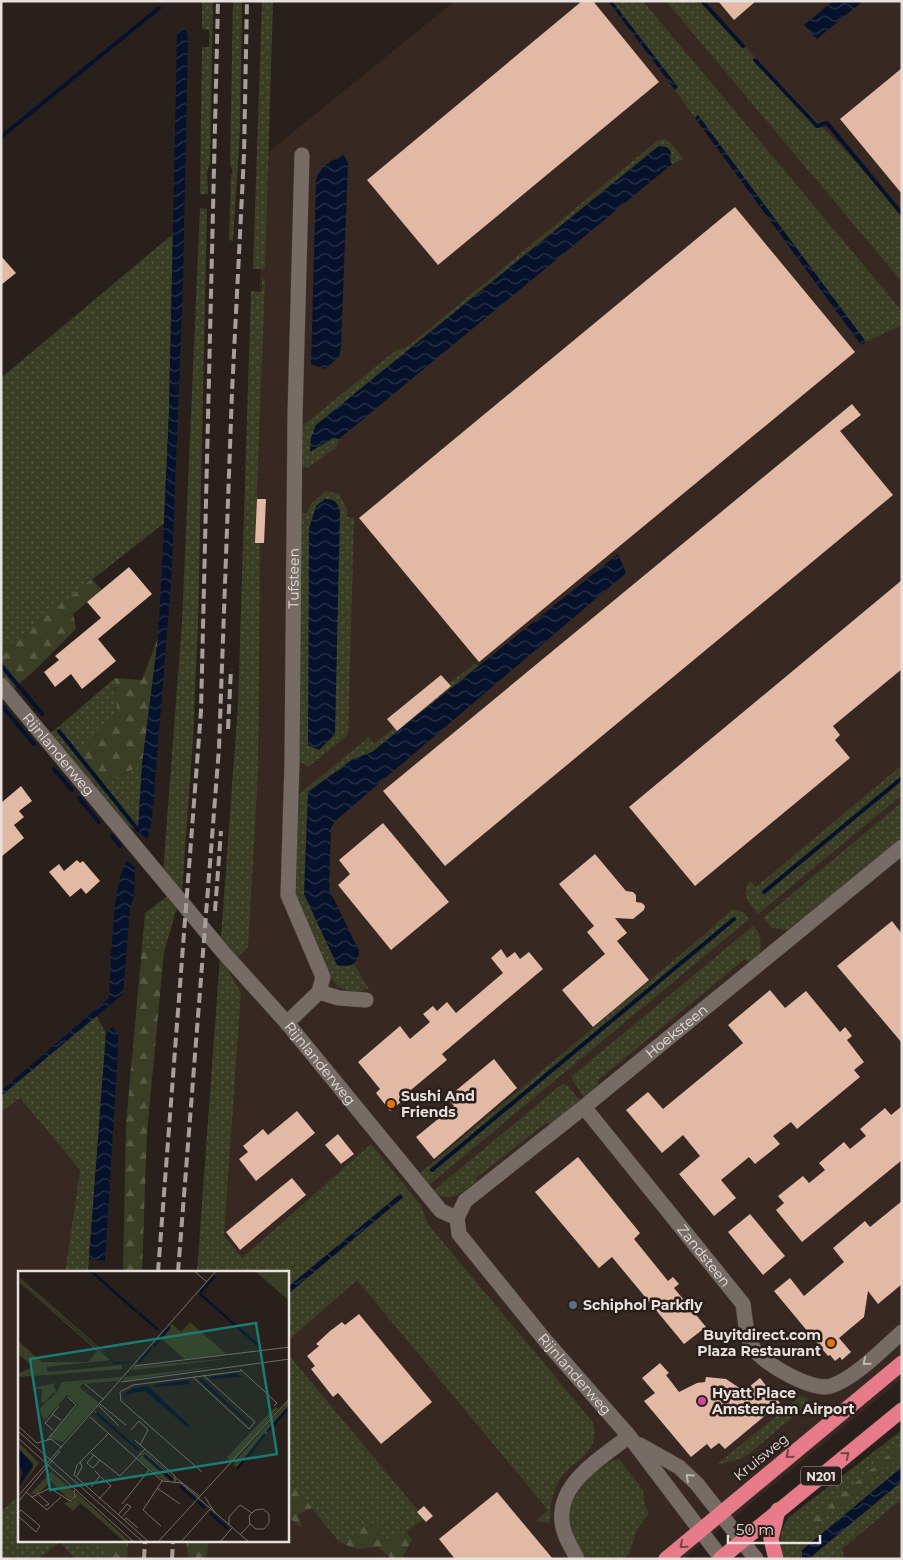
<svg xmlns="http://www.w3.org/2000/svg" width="903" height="1560" font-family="Montserrat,sans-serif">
  <defs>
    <pattern id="grass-dots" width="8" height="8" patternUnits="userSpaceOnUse" patternTransform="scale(1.25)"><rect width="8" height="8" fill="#3a3e24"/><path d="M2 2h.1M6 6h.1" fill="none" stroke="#565a43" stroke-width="1.8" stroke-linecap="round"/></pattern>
    <pattern id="forest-firs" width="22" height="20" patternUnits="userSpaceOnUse" patternTransform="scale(1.25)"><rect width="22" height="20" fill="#3a3e24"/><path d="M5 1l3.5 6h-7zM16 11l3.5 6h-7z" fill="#565a43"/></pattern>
    <pattern id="water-waves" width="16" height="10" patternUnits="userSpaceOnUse" patternTransform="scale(1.25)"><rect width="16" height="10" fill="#06122b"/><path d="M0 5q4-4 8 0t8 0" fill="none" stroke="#2a3449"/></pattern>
  </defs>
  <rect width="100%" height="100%" fill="#29201b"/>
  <g fill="#372821">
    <path d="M455,1H902V1379L684,1559H1L19,1541H288V1272H198L227,955L266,154Z"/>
    <path d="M19,1097L80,1170L65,1272H19V1496L1,1511V1112Z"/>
    <path d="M902,1499V1559H845L841,1549Z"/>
  </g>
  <g fill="url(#grass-dots)">
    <path d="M202,1H213L210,163L207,172L208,194H200L202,47H209V30L202,29Z"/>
    <path d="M233,1H242L240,130L233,241L229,240L231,174L233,173L230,164Z"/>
    <path d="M262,1H273L265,269H253Z"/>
    <path d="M612,1H643L902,311V325L866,342L698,115L695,118L675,90L678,87Z"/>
    <path d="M666,1H701L893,200L902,211V282Z"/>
    <path d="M663,139L669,141L684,159L672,164L658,146L316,425L313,431L339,439L337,447L308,468L302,466L301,427L396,350L407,347L657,141Z"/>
    <path d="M200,208L207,209L198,624L193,739L182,892L163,872L182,622Z"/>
    <path d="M173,234L169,412L164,523L1,652V378Z"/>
    <path d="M262,279H265L257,489L260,553L258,773L248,947L238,957L221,937L238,704L251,291L262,292Z"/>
    <path d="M326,491L339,494L347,509V517L354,518L348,735L308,767L298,760L300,513H307L311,504Z"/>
    <path d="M475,663L478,666L372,752L353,759L308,792L345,967L354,964L369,989L353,993L338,987L330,977L296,903L297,796L369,737L374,744Z"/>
    <path d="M115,678L117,716L73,762L50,734Z"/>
    <path d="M142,765L138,831L122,822L94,788Z"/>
    <path d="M902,765V795L758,914C749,903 740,894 750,881L756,887Z"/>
    <path d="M902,802V837L789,930L772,928L763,918Z"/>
    <path d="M170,894L178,904L164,952L142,947L145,913Z"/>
    <path d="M732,909L743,912L749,919L428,1186L419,1174L705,934Z"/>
    <path d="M753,926C762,933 761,944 760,954L749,962L745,959L597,1081L600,1086L585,1099L573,1081L572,1076Z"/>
    <path d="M220,956L241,993L224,1235L242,1258L371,1144L420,1204L428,1224L592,1421C604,1453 572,1459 559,1481C551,1494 550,1508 550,1523L536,1521L548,1510L357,1280L288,1341V1294L403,1198L400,1194L288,1287V1272H197Z"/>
    <path d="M96,1015L106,1033L88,1272H65L80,1170L20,1098L1,1112V1096Z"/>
    <path d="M562,1084L567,1085L581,1102L551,1126L547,1122L476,1178L477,1180C465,1191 448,1206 433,1191Z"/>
    <path d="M288,1354L425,1519L391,1541L357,1537L340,1543L288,1479Z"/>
    <path d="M802,1395L808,1399L807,1405L750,1453L741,1459L716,1465Z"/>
    <path d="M902,1430V1467L803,1550L802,1559H784C778,1543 779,1531 789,1517Z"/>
    <path d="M619,1459L643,1490L644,1502L649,1514L637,1529L629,1554L622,1559H584C569,1527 558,1499 592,1474C601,1468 608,1461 619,1459Z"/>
    <path d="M902,1481V1499L842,1549L845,1559H813L812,1556Z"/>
    <path d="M19,1496V1541H106V1559H75L60,1542L38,1559H1V1511Z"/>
  </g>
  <g fill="url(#forest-firs)">
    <path d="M92,579L102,590L73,614L76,629L33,672L13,689L1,674V652Z"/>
    <path d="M158,638L142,765L94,788L73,762L117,716L115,678L142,680Z"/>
    <path d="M142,947L164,952L147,1133L142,1272H123L126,1124Z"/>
    <path d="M902,1443V1455L808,1532L813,1519Z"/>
    <path d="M288,1479L312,1508L298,1514L302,1528L288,1517Z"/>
    <path d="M367,1519L379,1528L380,1538L391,1541L406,1531L412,1540L403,1556L406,1559H392L377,1547L358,1549L340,1543L357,1536Z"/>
    <path d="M106,1541H128L127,1559H106Z"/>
    <path d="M186,1541H209L206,1559H189Z"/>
  </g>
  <g fill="url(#water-waves)">
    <path d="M608,1H612L678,87L675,90Z"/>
    <path d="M833,1H863L817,39L804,25Z"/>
    <path d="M183,29L187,32L188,36L183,283L172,569L152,821L147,839L138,831L142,765L158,638L162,566L169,412L177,35L179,31Z"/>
    <path d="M698,115L866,342L861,345L695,118Z"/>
    <path d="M659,146L667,147L671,152L670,161L672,164L339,439L333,438L310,452L311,438L316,425Z"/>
    <path d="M344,155L348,163L341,348L339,357L325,369L311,364L316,180C319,167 332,159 344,155Z"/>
    <path d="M325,499C335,499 337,502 340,511L335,734L319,750L308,745L309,529L316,506Z"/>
    <path d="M618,554L626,573L335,821L331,828L329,889L359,951C359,964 349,968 337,965L304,894L308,792L353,759L372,752Z"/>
    <path d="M127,861L135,867L134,897L130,908L123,994L1,1096V1091L109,998C111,971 112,879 127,861Z"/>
    <path d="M113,1027L118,1034V1051L105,1261L89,1259L106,1033Z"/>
    <path d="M400,1194L403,1197L288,1294V1287Z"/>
    <path d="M902,1467V1481L812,1556L813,1559H802V1550Z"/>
  </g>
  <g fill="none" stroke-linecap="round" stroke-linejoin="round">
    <g stroke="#06122b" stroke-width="4">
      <path d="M702,1L743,46"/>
      <path d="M755,60L817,126L827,123L902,214"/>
      <path d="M1,137L159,8"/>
      <path d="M1,665L42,714"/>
      <path d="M1,705L34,744"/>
      <path d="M59,731L138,830"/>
      <path d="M54,769L72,790"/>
      <path d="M79,798L99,822"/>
      <path d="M112,836L120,846"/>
      <path d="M764,892L902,778"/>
      <path d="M432,1170L734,919"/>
    </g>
  </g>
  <g fill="#e1b9a5">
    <path d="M582,1H593L659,82L438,265L367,180Z"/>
    <path d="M718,1H756L734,20Z"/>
    <path d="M902,68V194L840,119Z"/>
    <path d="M735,207L855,352L479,662L359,518Z"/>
    <path d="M1,256L16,273L1,285Z"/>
    <path d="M852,404L861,415L840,431L893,495L445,866L383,791Z"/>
    <path d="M257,499H266L264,543H255Z"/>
    <path d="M129,567L152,594L98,639L116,661L82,689L71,674L55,687L44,672L59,660L55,656L101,618L87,602Z"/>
    <path d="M902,580V669L833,726L840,735L835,740L850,758L695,886L629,807Z"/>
    <path d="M441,675L451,686L397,731L387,719Z"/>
    <path d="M21,786L32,801L19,811L24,817L14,825L24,838L1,857V803Z"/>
    <path d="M383,823L449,902L391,950L338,885L350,874L339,860Z"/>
    <path d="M595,854L626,891L633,892L636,895V902L642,903L645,906L644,910L633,919L615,918L627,933L617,941L649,980L593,1027L562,990L605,954L587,932L594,926L559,884Z"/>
    <path d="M77,860L80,863L83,861L100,881L86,894L81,888L70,897L49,872L59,864L64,871Z"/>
    <path d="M892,921L902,934V1043L837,966Z"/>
    <path d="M501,949L507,958L515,952L520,959L529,952L543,969L442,1054L447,1060L400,1099L402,1101L390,1111L376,1093L380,1089L358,1062L400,1026L410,1039L430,1022L423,1014L433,1006L437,1011L447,1002L456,1013L503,973L491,958Z"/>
    <path d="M770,990L785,1008L806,991L840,1032L845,1027L852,1036L847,1040L864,1062L854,1070L860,1077L797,1129L791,1122L773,1136L780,1144L755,1164L749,1157L721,1180L736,1198L714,1216L679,1174L700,1156L683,1135L662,1153L626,1110L648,1092L663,1109L743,1043L728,1025Z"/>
    <path d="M494,1059L517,1088L434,1159L416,1137L454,1106L447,1098Z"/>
    <path d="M902,1106V1160L802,1242L776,1210L784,1203L778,1196L803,1176L809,1183L825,1170L819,1163L844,1142L850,1149L866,1136L860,1129L885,1108L891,1115Z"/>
    <path d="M297,1111L315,1133L256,1181L239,1159L248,1152L243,1146L263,1129L268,1135Z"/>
    <path d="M338,1134L354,1154L341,1164L325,1145Z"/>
    <path d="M578,1157L640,1233L634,1239L668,1281L673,1277L679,1284L674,1288L706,1327L684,1344L612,1257L599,1268L535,1192Z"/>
    <path d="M292,1178L306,1195L240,1250L226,1232Z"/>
    <path d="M902,1201V1284L878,1304L868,1291L864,1317L839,1338L851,1352L842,1360L840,1357L835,1361L830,1355L828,1356L774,1291L790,1278L804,1296L844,1262L833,1248L865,1221L870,1227Z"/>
    <path d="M750,1214L785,1256L763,1275L728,1232Z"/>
    <path d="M359,1314L432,1402L381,1444L338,1393L333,1397L311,1369L315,1366L307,1356L319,1346L316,1344L330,1331L342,1322L345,1325Z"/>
    <path d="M660,1363L669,1373L666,1375L679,1392L697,1383L705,1382L706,1377L726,1379L744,1391L760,1378L780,1403L725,1449L719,1443L711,1449L707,1444L691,1457L644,1401L655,1393L642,1378Z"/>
    <path d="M497,1492L553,1559H455L439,1539Z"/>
    <path d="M424,1506L433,1516L426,1522L417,1512Z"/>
  </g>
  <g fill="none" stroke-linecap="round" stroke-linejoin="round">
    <defs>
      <g id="minor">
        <path id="s1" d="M1,685L223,952L287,1023L441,1211L457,1218"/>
        <path d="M319,992L339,998L366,1000"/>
        <path id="s2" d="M287,1023L319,992L323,977L288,895L292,763L295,416L302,155"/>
        <path id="s3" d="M584,1107L743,1304C745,1318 746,1337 754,1349C764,1364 813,1392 831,1386C855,1378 883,1349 902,1332"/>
        <path id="s4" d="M457,1218L465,1201L584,1107L902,847"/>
        <path id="s5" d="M457,1218L459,1234L544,1339L629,1436L722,1559"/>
        <path d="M640,1445L679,1467L697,1484L756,1559"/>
        <path d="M577,1559C573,1549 566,1540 564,1531C550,1486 601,1459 629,1436"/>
      </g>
      <g id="highway">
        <path d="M666,1559L902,1363"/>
        <path d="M720,1559L902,1410"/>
        <path d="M776,1559L771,1539L778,1510"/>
      </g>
    </defs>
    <use href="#minor" stroke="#453d3a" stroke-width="16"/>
    <use href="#highway" stroke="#453d3a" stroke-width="16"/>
    <use href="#minor" stroke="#766b65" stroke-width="15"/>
    <use href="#highway" stroke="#e87b89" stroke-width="15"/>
    <g stroke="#a79f9b" stroke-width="4" stroke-dasharray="10 5" stroke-linecap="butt">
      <path d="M228,729L231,669"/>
      <path d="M215,911L221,831"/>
      <path d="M158,1272L201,711L218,1"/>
      <path d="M178,1272L219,748L232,392L244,155L247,1"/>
      <path d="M144,1559L145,1541"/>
      <path d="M172,1559L173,1541"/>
    </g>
  </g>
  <defs><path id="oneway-chevron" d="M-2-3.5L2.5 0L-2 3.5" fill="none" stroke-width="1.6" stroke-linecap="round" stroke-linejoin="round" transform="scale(1.25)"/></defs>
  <g stroke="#bfb7b3">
    <use href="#oneway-chevron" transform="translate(866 1362) rotate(140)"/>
    <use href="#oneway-chevron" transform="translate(689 1477) rotate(-138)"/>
  </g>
  <g stroke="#754447">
    <use href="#oneway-chevron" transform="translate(789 1455) rotate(141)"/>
    <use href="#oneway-chevron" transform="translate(846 1455) rotate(-39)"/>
    <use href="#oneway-chevron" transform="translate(683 1545) rotate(140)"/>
  </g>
  <g fill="#e8710a" stroke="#29201b" stroke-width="2">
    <circle cx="391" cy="1104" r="5"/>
    <circle cx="831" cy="1343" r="5"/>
  </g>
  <circle fill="#5c6f8a" stroke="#29201b" stroke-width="2" cx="573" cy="1305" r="5"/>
  <circle fill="#d1479c" stroke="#29201b" stroke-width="2" cx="702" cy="1401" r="5"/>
  <g text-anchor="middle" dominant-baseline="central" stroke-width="5" stroke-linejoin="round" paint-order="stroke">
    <rect fill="#29201b" stroke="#aea6a3" stroke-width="1" x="801" y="1466.5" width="40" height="19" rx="4"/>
    <g font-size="12" font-weight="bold" fill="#e7e0dd">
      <text x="821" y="1476">N201</text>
    </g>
    <g font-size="14" fill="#e7e0dd" stroke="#29201b">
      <text stroke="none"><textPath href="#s2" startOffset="466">Tufsteen</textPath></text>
      <text stroke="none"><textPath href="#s1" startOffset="90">Rijnlanderweg</textPath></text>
      <text stroke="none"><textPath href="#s4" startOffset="290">Hoeksteen</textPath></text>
      <text stroke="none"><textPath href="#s1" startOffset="495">Rijnlanderweg</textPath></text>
      <text stroke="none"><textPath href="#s3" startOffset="191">Zandsteen</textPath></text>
      <text stroke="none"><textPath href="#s5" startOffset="198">Rijnlanderweg</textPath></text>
      <text transform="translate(761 1457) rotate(-39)">Kruisweg</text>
    </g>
    <g font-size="14" font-weight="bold" fill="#e7e0dd" stroke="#29201b" text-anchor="start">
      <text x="401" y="1096">Sushi And<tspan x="401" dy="16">Friends</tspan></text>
      <text x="583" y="1305">Schiphol Parkfly</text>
      <text x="821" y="1335" text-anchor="end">Buyitdirect.com<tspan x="821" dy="16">Plaza Restaurant</tspan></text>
      <text x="712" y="1393">Hyatt Place<tspan x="712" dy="16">Amsterdam Airport</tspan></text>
    </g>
  </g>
  <g transform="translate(18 1271)">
    <rect width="271" height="271" fill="#29201b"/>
    <path d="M237,0H271V30L260,20ZM0,5L82,77L93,89L28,96L30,101L43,100L42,103L0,106V102L16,96L0,83V70L24,91H70L79,80L0,10H3ZM172,51L208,83L166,88L142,66L154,53L163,61ZM213,87L152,95L113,99L115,96ZM202,95L106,110L105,109L107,106ZM104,106L100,110L64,113L61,116L81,132L45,171L30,167L60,134L49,124L27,149L23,144L22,137L38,122L44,111ZM271,129V136L220,198L215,193ZM257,136L261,137L213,192L209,186ZM77,140L123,179L122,182L76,141ZM0,171L21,192L0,220L15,197V192L0,177ZM128,181L156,206V210L123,183ZM123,184L153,211H147L121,188ZM33,201L55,220L56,226L51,229L33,210L20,223H12ZM58,221L112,271H107L59,229L62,233L55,240L46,232L56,229Z" fill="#3a3e24"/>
    <path d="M104,94V98L42,103L43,100ZM38,112L35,115L39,122H35L26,132L23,131L24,118H11Z" fill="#3a3e24"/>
    <path d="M0,8L96,91H116L97,93ZM219,102L223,106L192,108L193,106ZM180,108H184L232,153H230ZM169,109L173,113L137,116V114ZM130,115L138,123L172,155L169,156L127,120L106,124L115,117ZM0,177L15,194L0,217L5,202L0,193Z" fill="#06122b"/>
    <path fill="none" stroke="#06122b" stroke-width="2.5" d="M73,0L119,41M181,22L241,75M182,22L197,5M121,42L140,59M136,75L152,56M121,91L133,77M78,142L122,180M249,161L272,135M126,184L155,209M219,198L247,163M162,215L187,237M192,242L210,258"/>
    <path fill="none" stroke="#756d69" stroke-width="1" d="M176,0L189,11M116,95L272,76M222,98L259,132L256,135M175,106L231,158L237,151L185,104M103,111L272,88M67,113L86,129M102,121L115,114L223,100M102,121L103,130L184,201M82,133L108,154M41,135L34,143L43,149M81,135L101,155M72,146L144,210L163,212L231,271M0,155L19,172L33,168L44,177M35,159L27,152L35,143M113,159L121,150L130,159L122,174M0,160L125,271M91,162L59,194L56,204L131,271M0,167L116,271M29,169L58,134L50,126M117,169L157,205V212M73,182L102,205L127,178M76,184L69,192L75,197L82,189M59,205L64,196L62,191M158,207L181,225M73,216L82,205L77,200M139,217L162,233M8,221L29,239L43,226M21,224L31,233L27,235M0,225L198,0M14,226L32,217L52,230L57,226L56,219M187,226L197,242M81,228L93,215L83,206M0,231L42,180M104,233L131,199M0,242L3,239L22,255L18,261L0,245M100,244L109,233L113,236L103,247M106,249L108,247L120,257M211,254V246L222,234L234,242M143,255L125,239L144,210M222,264L232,253L231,245L237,239L245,238L251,243V252L246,258H238L232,253M140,271L272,127M163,271L192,238M202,271L214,257"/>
    <path fill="#1a7b74" fill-opacity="0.15" stroke="#1a7b74" stroke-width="2.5" d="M238,52L259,183L32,219L12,88Z"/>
    <rect width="271" height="271" fill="none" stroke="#e7e0dd" stroke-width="2.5"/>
  </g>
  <rect width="903" height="1560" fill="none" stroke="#e7e0dd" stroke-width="5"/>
  <path d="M728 1535v8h92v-8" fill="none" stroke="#e7e0dd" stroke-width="2.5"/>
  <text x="736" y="1535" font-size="15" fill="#e7e0dd" stroke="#29201b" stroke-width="4" paint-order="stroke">50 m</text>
</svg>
